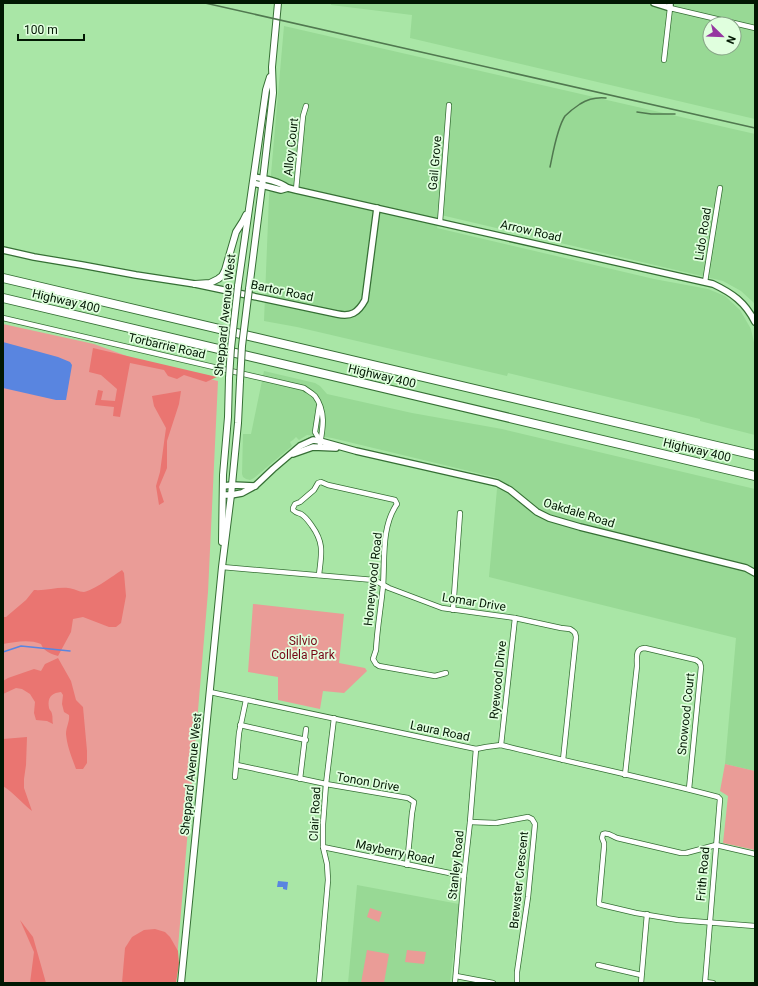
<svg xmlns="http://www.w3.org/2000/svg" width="758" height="986" font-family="Roboto,sans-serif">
  <rect width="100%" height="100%" fill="#a9e6a6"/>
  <g fill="#98d995" fill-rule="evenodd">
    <path d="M331,3H755V119L410,38L412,15L331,5ZM710,24H734V48H710Z"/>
    <path d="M284,26L755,134V305L753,302L741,291L723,281L441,215L437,228L654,279L708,289L725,296L740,310L751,329L755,347V435L700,421V419L508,373L507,376L297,327L264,321L269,197Z"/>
    <path d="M264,371L315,383L320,386L327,394L412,413L502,429L755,489V771L725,764L736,638L489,577L498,478L332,438L307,435L299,440L296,437L293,440L290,442L292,446L254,478L250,480L246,479L243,477L242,474L243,434H251Z"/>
    <path d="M357,885L459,904L450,983H348Z"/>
  </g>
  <g fill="#ea9c97">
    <path d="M3,324L94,344L154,366L218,381L208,592L175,983H3Z"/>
    <path d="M253,604L344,614L339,663L365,668L367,671L344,693L323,691L320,709L278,700V677L248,672Z"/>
    <path d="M725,764L755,771V850L723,843L728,796L720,791Z"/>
    <path d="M370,908L382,912L379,922L367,917Z"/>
    <path d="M367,950L389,954L384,983H361Z"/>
    <path d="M407,950L426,952L424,964L405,962Z"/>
  </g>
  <g fill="#ea7571">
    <path d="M93,348L217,377L206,382L184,375L177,379L168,376L164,370L130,363L120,417L113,416L114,407L95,405L98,390L103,391L101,400L115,401L117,389L101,375L89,372Z"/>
    <path d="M181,391L179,404L167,441V468L159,487L164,502L159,505L156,486L160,472L166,428L154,406L152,396Z"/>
    <path d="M122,570L124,573L126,596L121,623L116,627H109L83,617L73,619L71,632L58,656C52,654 44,652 41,644C29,639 15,642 3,644V617H6L26,600L34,590C45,591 57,587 68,588C73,588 79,592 84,592C94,590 113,576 122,570Z"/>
    <path d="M58,658L71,681L76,700L83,707L87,751V763L83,769H76C72,758 67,746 66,734C66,727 70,721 69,715L64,712L62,704L63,695L61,692C52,693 47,697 49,708C50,711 51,710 52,714C53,717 52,721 53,724L47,721L36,720L34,713L35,702L30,694L22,689L16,688L3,694V681L8,678L34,669L41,671L45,664Z"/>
    <path d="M27,737L26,765L24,779V788L32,811C22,803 14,793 3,786V739Z"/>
    <path d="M20,920L33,937L46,983H30L34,952Z"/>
    <path d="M155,929L165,932L170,937L178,951L179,964L176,983H122L125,948L132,937L144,930Z"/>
  </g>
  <g fill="#5985e0">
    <path d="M3,342L58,357L70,362L72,365L66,400H56L3,388Z"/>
    <path d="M278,881L288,882L287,890L283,889V887H277Z"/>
  </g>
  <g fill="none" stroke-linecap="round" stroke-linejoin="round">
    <path stroke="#5985e0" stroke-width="1.5" d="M3,652L21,646L70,651"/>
    <defs>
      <g id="minor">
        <path d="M664,60L670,8L755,28"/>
        <path d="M296,190L303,116L306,106"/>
        <path d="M440,222L449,105"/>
        <path d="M705,282L720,188"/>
        <path d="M3,318L304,388C308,391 312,393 315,396C326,411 323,428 320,444"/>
        <path d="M319,406L315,432L320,441"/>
        <path d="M222,567L374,580L389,588L442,608L515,618L561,628L570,629L573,631L575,633L576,637L563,760"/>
        <path d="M319,575C321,555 325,544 312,526C309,522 306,517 301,514C298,513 296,513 293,510V508L295,504L300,502L314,490L318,483L321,482L328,485L395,500L397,504C381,527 385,559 383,586C381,607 377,629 376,650L373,659L376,664L379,666L435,676L446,673"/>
        <path d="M453,610L460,513"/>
        <path d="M210,692L476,749L486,747L501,745C573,763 646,778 718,797L720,799L705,983"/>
        <path d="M240,725L306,740"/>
        <path d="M501,745L515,618"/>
        <path d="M237,765L326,784L408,798L414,802L412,813L407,865"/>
        <path d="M625,775L637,666C637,658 635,648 645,648L696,660L700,663L701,667L689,789"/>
        <path d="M235,777L239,733L246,700"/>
        <path d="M300,779L306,729"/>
        <path d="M470,822L496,823L528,817L532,819L535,824L528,897L517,972V983"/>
        <path d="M323,847L464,876"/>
        <path d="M755,854L716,845L686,853H681L617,838C612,836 608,832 603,834L602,838L604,843V847L599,902V904L602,905L636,913L678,920L755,926"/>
        <path d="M598,965L641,975"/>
        <path d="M456,976L493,983"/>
        <path d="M705,982L713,983"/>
        <path d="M319,983L328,880L327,864L323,847V824L326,784L334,718"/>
        <path d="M455,983L464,876L470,822L476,749"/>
        <path d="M641,983L647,914"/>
      </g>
      <g id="tertiary">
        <path d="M654,3L670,8V3"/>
        <path d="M254,177C266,179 278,181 288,188"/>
        <path d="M253,183L281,190L288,188L296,190L713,284C732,293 745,302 755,322"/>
        <path d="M3,250L34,257L82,265L136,275L195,284L337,314C351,317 358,313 365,300L377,208"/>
        <path d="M293,454L313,447L336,448"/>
        <path d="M223,486L232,485L255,486"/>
        <path d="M223,495H231L242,493L255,486L273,469L300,446L313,440L320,441L356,451L497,483L510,490L537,512L549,518L580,527L746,568L755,573"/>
      </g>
      <g id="secondary">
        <path d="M195,284L210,283L218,279L222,276L225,270L236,232L243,221L246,215"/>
        <path d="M238,286L266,90L270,77"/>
        <path d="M249,289L264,171L273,93L272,67L278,3"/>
        <path d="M222,542L223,475L228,417L229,378"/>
        <path d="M181,983L222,567L231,495L238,423L240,381"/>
      </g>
      <g id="motorway">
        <path d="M3,278L755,455"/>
        <path d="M3,298L755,476"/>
      </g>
    </defs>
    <use href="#minor" stroke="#366f35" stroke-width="6"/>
    <use href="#tertiary" stroke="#366f35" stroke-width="8"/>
    <use href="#secondary" stroke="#366f35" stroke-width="8"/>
    <use href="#motorway" stroke="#366f35" stroke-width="10"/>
    <use href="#minor" stroke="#fff" stroke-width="4.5"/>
    <use href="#tertiary" stroke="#fff" stroke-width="5.5"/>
    <use href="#secondary" stroke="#fff" stroke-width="6"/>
    <use href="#motorway" stroke="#fff" stroke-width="8"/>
    <g stroke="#50784f" stroke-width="1.5">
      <path d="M205,3L755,128"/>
      <path d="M637,112L651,114H675"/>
      <path d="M550,167C553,153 557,128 565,116C569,112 574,108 580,104C588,99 596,97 606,98"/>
    </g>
    <defs>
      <g id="secondary-bridge">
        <path d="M229,378L231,348L238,286"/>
        <path d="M240,381L242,346L249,289"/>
      </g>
    </defs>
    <use href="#secondary-bridge" stroke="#366f35" stroke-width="8" stroke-linecap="butt"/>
    <use href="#secondary-bridge" stroke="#fff" stroke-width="6"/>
  </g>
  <g text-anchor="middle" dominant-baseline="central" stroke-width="3.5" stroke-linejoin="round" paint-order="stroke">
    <g font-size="12" fill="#021803" stroke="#e0ffde">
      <text transform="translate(291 147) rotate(-84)">Alloy Court</text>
      <text transform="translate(435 163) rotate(-85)">Gail Grove</text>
      <text transform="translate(531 231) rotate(13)">Arrow Road</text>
      <text transform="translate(703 234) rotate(-81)">Lido Road</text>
      <text transform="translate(282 291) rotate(12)">Bartor Road</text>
      <text transform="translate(66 301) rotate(13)">Highway 400</text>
      <text transform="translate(225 315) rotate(-84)">Sheppard Avenue West</text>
      <text transform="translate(167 346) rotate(13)">Torbarrie Road</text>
      <text transform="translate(382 376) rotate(13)">Highway 400</text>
      <text transform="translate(697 450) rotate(13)">Highway 400</text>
      <text transform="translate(579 513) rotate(17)">Oakdale Road</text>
      <text transform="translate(373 579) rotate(-84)">Honeywood Road</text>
      <text transform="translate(474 602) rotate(9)">Lomar Drive</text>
      <text transform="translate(498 680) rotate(-84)">Ryewood Drive</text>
      <text transform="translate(686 714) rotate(-84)">Snowood Court</text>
      <text transform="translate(440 731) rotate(12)">Laura Road</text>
      <text transform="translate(191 774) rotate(-84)">Sheppard Avenue West</text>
      <text transform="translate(368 782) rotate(10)">Tonon Drive</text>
      <text transform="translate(315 814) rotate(-87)">Clair Road</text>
      <text transform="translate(395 852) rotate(12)">Mayberry Road</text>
      <text transform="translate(456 865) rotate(-84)">Stanley Road</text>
      <text transform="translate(703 874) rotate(-85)">Frith Road</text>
      <text transform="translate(519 880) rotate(-84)">Brewster Crescent</text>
    </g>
    <g font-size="12" fill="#750514" stroke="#e0ffde">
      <text x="303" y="641">Silvio<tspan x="303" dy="14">Collela Park</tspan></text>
    </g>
  </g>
  <rect width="758" height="986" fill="none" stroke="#021803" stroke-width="8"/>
  <g transform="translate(722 36) rotate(113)"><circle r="19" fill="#e0ffde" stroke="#87a386"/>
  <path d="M0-3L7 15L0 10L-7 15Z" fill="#9537a0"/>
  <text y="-6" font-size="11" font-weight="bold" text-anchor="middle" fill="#021803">N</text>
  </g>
  <path d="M18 34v6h66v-6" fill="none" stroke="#021803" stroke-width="2"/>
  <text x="24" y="34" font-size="12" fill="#021803" stroke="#e0ffde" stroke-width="3" paint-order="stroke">100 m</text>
</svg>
